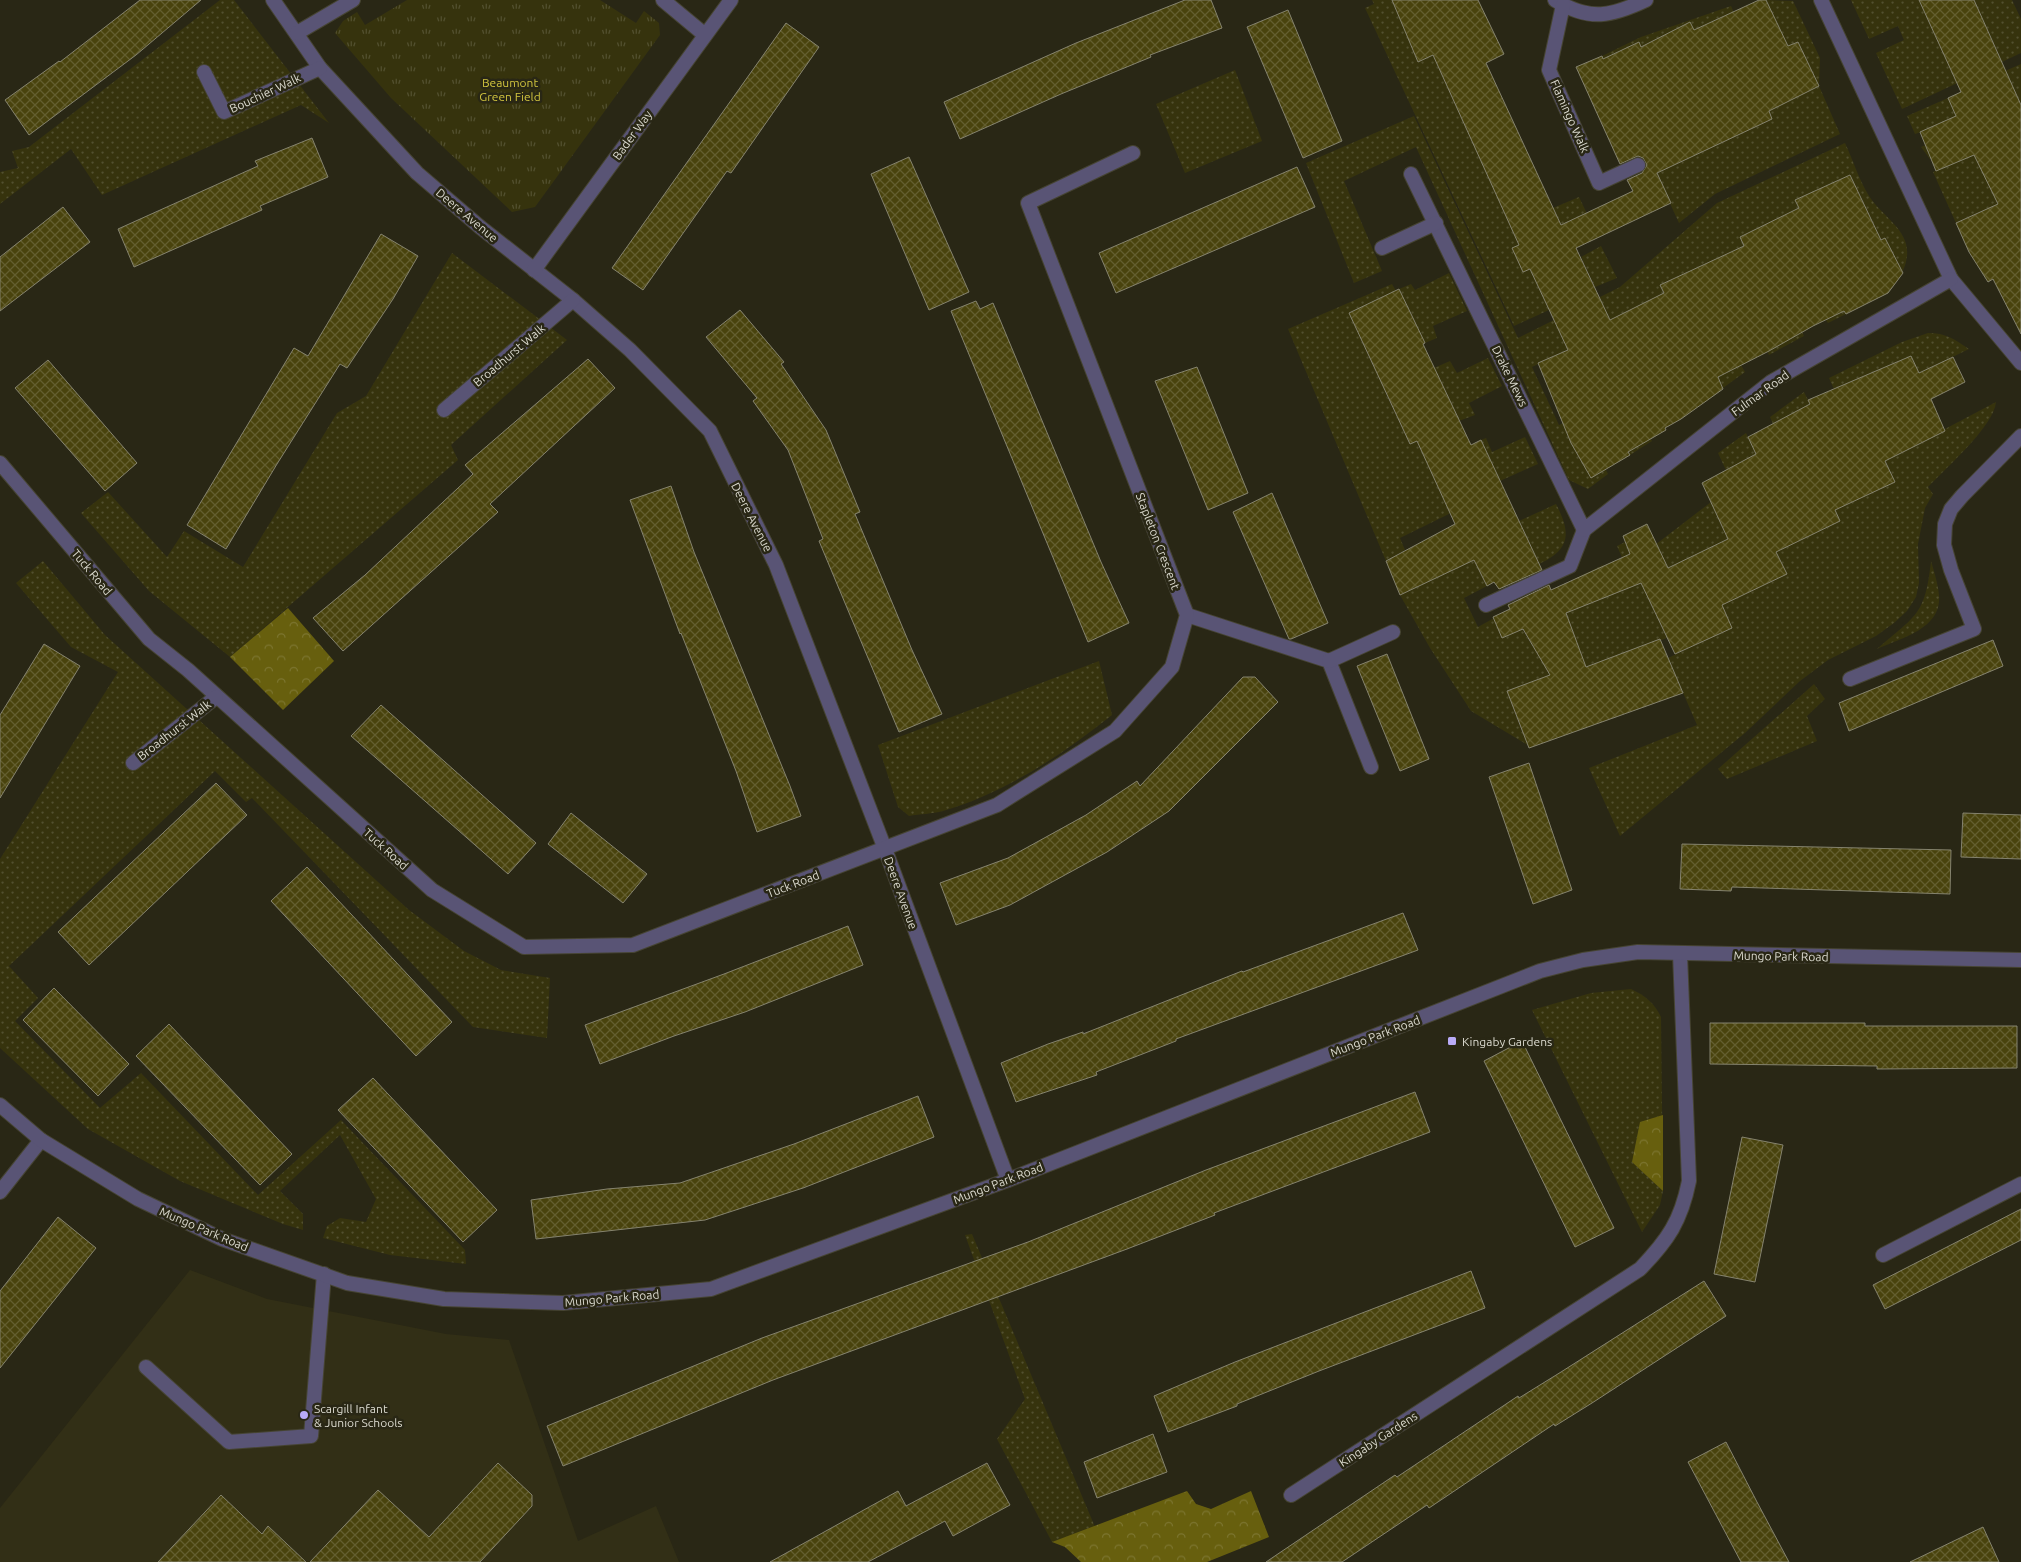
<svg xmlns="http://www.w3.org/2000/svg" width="2021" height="1562" font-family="Ubuntu,sans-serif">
  <defs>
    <pattern id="grass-dots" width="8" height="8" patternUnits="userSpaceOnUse" patternTransform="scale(1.25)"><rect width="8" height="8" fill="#36330d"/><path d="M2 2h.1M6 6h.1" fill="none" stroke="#52502f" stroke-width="1.8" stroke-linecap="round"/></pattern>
    <pattern id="forest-crowns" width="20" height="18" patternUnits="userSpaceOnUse" patternTransform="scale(1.25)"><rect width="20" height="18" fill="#675f0e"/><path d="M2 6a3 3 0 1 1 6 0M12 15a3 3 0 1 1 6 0" fill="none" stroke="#7c7530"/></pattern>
    <pattern id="park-tufts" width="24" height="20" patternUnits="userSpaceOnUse" patternTransform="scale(1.25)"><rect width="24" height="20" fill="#36330d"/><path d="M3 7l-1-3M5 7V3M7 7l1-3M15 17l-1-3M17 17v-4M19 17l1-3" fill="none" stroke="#52502f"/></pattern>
    <pattern id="building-cross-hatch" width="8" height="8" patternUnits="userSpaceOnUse" patternTransform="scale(1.25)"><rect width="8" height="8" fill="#49430d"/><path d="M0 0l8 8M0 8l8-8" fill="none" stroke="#635e2f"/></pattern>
  </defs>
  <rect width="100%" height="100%" fill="#292715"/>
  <path fill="#322f16" d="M190,1270L267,1299L446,1334L509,1340L578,1541L656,1506L679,1562H0V1508Z"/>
  <g fill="url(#grass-dots)" fill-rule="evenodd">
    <path d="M220,0H234L329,123L301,105L102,195L71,149L0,204V172L18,168L12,151L29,147Z"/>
    <path d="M1372,0H1392L1396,11L1419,24L1445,82L1486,63L1488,68L1447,86L1549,310L1514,326L1365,8L1374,4Z"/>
    <path d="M1766,0L1793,1L1820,58L1819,86L1840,134L1715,194L1679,223L1602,56L1641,37L1731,6L1746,40L1766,37L1780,30ZM1798,42L1819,86L1769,110L1772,119L1747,130L1748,65Z"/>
    <path d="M1851,0H1919L1955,78L2000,57L1974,0H2012L2021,19V53L1902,109L1876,53L1904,40L1898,26L1869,39Z"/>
    <path d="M2021,64V105L2005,71Z"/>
    <path d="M1235,70L1262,141L1185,173L1156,104Z"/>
    <path d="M1948,98L1962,128L2021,212L1990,223L1984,210L1956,223L1933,172L1961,160L1955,147L1930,159L1921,147L1930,143L1924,131L1915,134L1907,116Z"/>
    <path d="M1414,116L1518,338L1620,287L1717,203L1845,143C1853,160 1859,180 1869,196C1887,223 1920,234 1902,273L1885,238L1866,247L1832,285L1846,314L1828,323L1825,319L1789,305L1804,336L1769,355L1755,326L1741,365L1745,372L1723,388L1710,360L1702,404L1682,418L1636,408L1652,441L1630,455L1617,430L1592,443L1608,474L1588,489L1569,480L1416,147L1344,181L1382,271L1354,283L1306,163ZM1850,175L1878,233L1591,410L1559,425L1532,367L1591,339L1664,294L1660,285L1744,247L1740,237L1799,208L1796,200Z"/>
    <path d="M1579,197L1591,222L1566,234L1553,208Z"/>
    <path d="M1601,246L1617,278L1595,287L1581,257Z"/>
    <path d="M452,253L567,340L451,445L458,460L230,657L149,591L81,513L108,492L167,557L184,531L243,567L337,413L366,396Z"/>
    <path d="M1449,273L1467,311L1433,326L1437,338L1425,343L1399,289L1411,284L1415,290Z"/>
    <path d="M1392,284L1396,291L1349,313L1373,366L1379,364L1390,389L1385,392L1410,444L1420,440L1451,513L1400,538L1405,550L1386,561L1288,329Z"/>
    <path d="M1928,333C1946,333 1954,339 1969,349L1928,369L1939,395L1931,399L1911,356L1883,368L1891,386L1892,457L1996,402C1994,426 1946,468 1928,487L1933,494L1925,508L1918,544L1919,583L1916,597L1907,611L1894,623L1876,636L1828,660L1800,681L1745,733L1620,836L1589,768L1697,725L1668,658L1731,628L1650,602L1667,638L1586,668L1584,664L1507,691L1522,732L1528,730L1531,747L1471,711L1430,648L1400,595L1428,582L1418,560L1464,537L1487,586L1464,598L1478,627L1510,609L1533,647L1572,631L1566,613L1581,606L1572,580L1603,565L1616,592L1634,585L1617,546L1625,542L1634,561L1711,502L1738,496L1718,453L1746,433L1761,463L1773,424L1770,417L1804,392L1808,400L1845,414L1829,378L1902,342ZM1869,424L1895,482L1814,449ZM1762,523L1787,574L1728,601L1705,550Z"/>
    <path d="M1488,358L1502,386L1469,403L1475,415L1459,421L1434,368L1450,361L1457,373Z"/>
    <path d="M1525,437L1538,464L1500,481L1481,440L1486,438L1492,452Z"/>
    <path d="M1556,504C1571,533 1571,549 1539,564L1519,521Z"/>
    <path d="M43,561L105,635L409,910L464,951L501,970L550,978L547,1038L473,1027L252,798L246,802L215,771L9,966L38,998L15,1021L100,1108L141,1073L258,1195L341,1120L465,1250L466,1264L390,1255L323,1238L327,1226L340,1218L366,1222L376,1199L340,1135L280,1191L303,1214V1230L283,1224L180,1181L88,1129L0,1048V859L118,672L71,647L16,583Z"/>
    <path d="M1931,561C1934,571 1938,584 1939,595C1942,629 1901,638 1877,649C1916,615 1925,616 1931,561Z"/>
    <path d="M1099,661L1112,715C1062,755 1005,793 943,811C932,814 920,814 909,816L898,807L878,745Z"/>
    <path d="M1814,684L1825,699L1807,716L1817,741L1727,779L1718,769Z"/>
    <path d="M1631,989C1646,996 1654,1003 1661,1017L1663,1191L1660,1205L1642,1232L1532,1010L1591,993Z"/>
    <path d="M972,1234L1095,1527L1052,1542L997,1439L1025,1399L965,1235Z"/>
  </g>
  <g fill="url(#forest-crowns)">
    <path d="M288,608L334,661L283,710L230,657Z"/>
    <path d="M1663,1115V1191L1632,1162L1640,1122Z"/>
    <path d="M1187,1491L1196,1504L1211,1509L1251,1491L1269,1537L1207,1562H1081L1065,1547L1052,1542Z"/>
  </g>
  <path fill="url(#park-tufts)" d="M407,0H600L636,23L644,11L659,23L660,35L535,207L512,212L391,98L335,33L343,21L357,12L365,25Z"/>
  <g fill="url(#building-cross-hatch)" stroke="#85836e">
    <path d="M140,0H201L136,55L29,135L5,100L59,61L60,62Z"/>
    <path d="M1185,0H1211L1222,28L1150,55L1151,57L1061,94L960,139L944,102L1076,43Z"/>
    <path d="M1392,0H1478L1504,54L1486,63L1561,225L1633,191L1627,180L1642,173L1647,165L1643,158L1638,156L1620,164L1576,67L1602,56L1603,59L1639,42L1641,47L1690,22L1694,30L1759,0H1766L1788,46L1798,42L1819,86L1769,111L1772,119L1657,173L1671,203L1576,248L1610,320L1664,293L1660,285L1744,246L1740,237L1799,208L1795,200L1850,175L1881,240L1885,238L1903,273L1888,293L1846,314L1844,311L1813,326L1769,351L1718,377L1723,389L1681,419L1665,428L1666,430L1628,452L1630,455L1591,478L1571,443L1538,363L1568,350L1530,269L1523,272L1512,248L1519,245L1433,55L1418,62Z"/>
    <path d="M1919,0H1974L2021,105V334L1993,279L1988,282L1969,252L1956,223L1998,204L1974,155L1936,171L1920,132L1956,116L1948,98L1961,92Z"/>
    <path d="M1288,10L1342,141L1303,158L1247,27Z"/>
    <path d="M786,23L819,47L731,173L727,171L643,290L612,268Z"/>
    <path d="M312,138L328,177L260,206L262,210L134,267L118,229L258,166L255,161Z"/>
    <path d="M909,157L969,292L929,310L871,174Z"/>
    <path d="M1297,167L1315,207L1116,293L1099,253Z"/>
    <path d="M63,207L90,242L0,311V257Z"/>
    <path d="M381,234L418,256L393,299L347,368L340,364L277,464L226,549L187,525L294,348L308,356Z"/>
    <path d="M1399,289L1425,343L1423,344L1471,445L1481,440L1542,570L1499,589L1494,582L1487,586L1474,560L1400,595L1386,561L1455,524L1417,441L1410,444L1349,313Z"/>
    <path d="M976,301L980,309L993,303L1101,562L1129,623L1088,642L951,311Z"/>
    <path d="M740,310L784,362L781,364L826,430L860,512L855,514L912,650L942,714L899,732L819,541L823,539L788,450L753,401L757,398L706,337Z"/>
    <path d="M1911,356L1919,373L1953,357L1965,382L1931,399L1945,431L1885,461L1895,482L1835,510L1840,521L1776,552L1787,574L1722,605L1732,628L1719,634L1675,654L1641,583L1566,613L1586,667L1660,639L1683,693L1529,748L1507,691L1550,675L1523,629L1502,638L1493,617L1510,609L1508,605L1549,585L1551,590L1630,554L1623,536L1647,524L1668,568L1728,539L1702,483L1756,454L1748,437L1810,404L1808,400Z"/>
    <path d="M588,359L615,388L490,504L498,512L343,651L313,618L365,575L473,474L465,465Z"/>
    <path d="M48,360L137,463L105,491L15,388Z"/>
    <path d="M1197,367L1248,493L1208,510L1155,381Z"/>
    <path d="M671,486L694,552L790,786L801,816L757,832L736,771L681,633L680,634L630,500Z"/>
    <path d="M1272,493L1328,623L1291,639H1289L1233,512Z"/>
    <path d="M1993,640L2003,666L1849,731L1839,703Z"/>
    <path d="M44,644L80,666L0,798V715Z"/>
    <path d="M1387,654L1429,759L1400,771L1357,666Z"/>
    <path d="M1243,677H1255L1278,702L1169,811L1107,852L1010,905L956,925L940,883L1008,858L1086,815L1137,781L1140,786Z"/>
    <path d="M381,705L536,843L508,874L351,736Z"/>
    <path d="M1529,763L1572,890L1533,904L1489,777Z"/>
    <path d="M216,783L247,815L89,965L58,932Z"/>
    <path d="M571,813L647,874L623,903L548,844Z"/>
    <path d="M1963,813L2021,815V859L1961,857Z"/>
    <path d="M1682,844L1951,850L1950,894L1732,887L1731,891L1680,889Z"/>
    <path d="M307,867L452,1022L416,1056L271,901Z"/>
    <path d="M1403,913L1418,950L1176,1039V1041L1096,1072L1097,1075L1016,1102L1001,1063L1048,1044L1083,1032V1034L1242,971L1243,972Z"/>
    <path d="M848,926L863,965L745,1012L674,1036L600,1064L585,1025L724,974Z"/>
    <path d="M54,988L129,1064L98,1096L23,1020Z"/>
    <path d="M1710,1023H1865V1026H2017V1068L1877,1069V1066L1710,1064Z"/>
    <path d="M169,1024L292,1154L260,1185L136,1056Z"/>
    <path d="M1522,1041L1614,1228L1575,1247L1484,1061Z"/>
    <path d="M373,1078L497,1210L463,1242L338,1110Z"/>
    <path d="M1415,1092L1430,1132L1214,1213L1215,1215L1127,1249L773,1380L563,1466L547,1426L762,1338L1028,1242L1206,1170Z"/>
    <path d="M918,1096L934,1137L803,1188L705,1220L536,1239L531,1200L607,1189L680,1183L794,1144Z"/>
    <path d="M1742,1137L1783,1145L1755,1282L1714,1274Z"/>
    <path d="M2021,1209V1240L1885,1309L1873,1285Z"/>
    <path d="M58,1217L96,1248L0,1368V1291Z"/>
    <path d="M1471,1271L1485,1308L1319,1371L1237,1404V1406L1168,1432L1154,1396L1235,1362Z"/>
    <path d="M1704,1281L1726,1316L1592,1403L1555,1426L1554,1424L1429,1508L1427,1505L1342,1562H1266L1395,1475L1397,1477L1518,1396L1519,1398L1561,1372Z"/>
    <path d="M1153,1434L1167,1472L1097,1498L1084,1462Z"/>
    <path d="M1726,1442L1757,1502L1789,1562H1741L1688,1462Z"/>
    <path d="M498,1463L532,1495V1506L480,1562H310L378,1490L429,1537Z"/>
    <path d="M987,1463L1010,1505L953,1536L945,1521L868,1562H770L898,1491L906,1506Z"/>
    <path d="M221,1495L262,1534L268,1526L306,1562H158Z"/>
    <path d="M1983,1527L1999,1562H1910Z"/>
  </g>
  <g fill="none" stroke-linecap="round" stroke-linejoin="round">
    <defs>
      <g id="service">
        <path d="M1486,605L1570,566L1584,530"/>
        <path d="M1187,615L1329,661L1371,767"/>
        <path d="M1329,661L1393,632"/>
        <path d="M1883,1255L2021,1184"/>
        <path d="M146,1367L229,1442L311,1436L324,1274"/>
      </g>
      <g id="minor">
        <path d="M273,0L320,68L417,173L480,227L573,300L630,350L710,431L776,565L885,849L1008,1180"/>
        <path d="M663,0L705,35"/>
        <path d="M1555,0C1590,22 1612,16 1646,0"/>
        <path d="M1821,0L1951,279L2021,363"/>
        <path d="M1563,5L1549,70L1599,183L1638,165"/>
        <path d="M297,33L353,0"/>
        <path d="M204,72L224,112L320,68"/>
        <path d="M1411,174L1584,530L1771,382L1951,279"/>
        <path d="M1382,248L1436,223"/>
        <path d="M534,270L731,0"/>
        <path d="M444,410L573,300"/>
        <path d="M0,463L149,639L188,670L432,890L482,921L524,947L633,945L997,805L1115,731L1172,667L1187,615L1028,203L1133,153"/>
        <path d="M1850,679L1974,629L1951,570L1944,545L1945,524L1951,509L1962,496L2021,436"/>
        <path d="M133,763L216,697"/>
        <path d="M0,1192L41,1140"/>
        <path d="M1291,1495L1640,1269C1668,1240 1681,1221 1689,1181L1680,954"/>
      </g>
      <path id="tertiary" d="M0,1105L41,1140L138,1199L222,1239L347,1283L444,1299L563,1303L711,1289L1008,1180L1540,971L1583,960L1638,952L2021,960"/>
    </defs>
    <use href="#service" stroke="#464433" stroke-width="16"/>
    <use href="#minor" stroke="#464433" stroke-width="16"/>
    <use href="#tertiary" stroke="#464433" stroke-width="16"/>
    <use href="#service" stroke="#595475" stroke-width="14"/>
    <use href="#minor" stroke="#595475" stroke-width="14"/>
    <use href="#tertiary" stroke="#595475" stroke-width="14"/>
  </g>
  <g fill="#b9abf7" stroke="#292715" stroke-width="2">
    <rect x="1447" y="1036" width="10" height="10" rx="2.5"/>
    <circle cx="304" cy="1415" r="5"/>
  </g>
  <g text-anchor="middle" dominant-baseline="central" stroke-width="5" stroke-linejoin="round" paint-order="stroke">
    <g font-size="12" fill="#d1c43e" stroke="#292715">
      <text x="510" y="82">Beaumont<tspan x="510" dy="14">Green Field</tspan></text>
    </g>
    <g font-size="12" fill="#dcdbd0" stroke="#292715">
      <text transform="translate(265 93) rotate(-25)">Bouchier Walk</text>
      <text transform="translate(1570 116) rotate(66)">Flamingo Walk</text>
      <text transform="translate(632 135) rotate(-54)">Bader Way</text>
      <text transform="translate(467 215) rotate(40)">Deere Avenue</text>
      <text transform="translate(509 355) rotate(-40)">Broadhurst Walk</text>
      <text transform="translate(1510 376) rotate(64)">Drake Mews</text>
      <text transform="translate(1760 393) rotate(-36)">Fulmar Road</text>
      <text transform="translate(752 517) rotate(63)">Deere Avenue</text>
      <text transform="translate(1158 541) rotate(69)">Stapleton Crescent</text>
      <text transform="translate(92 572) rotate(50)">Tuck Road</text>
      <text transform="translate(174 730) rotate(-38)">Broadhurst Walk</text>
      <text transform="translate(386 849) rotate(42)">Tuck Road</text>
      <text transform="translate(793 884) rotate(-21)">Tuck Road</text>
      <text transform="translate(901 893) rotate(70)">Deere Avenue</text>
      <text transform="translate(1781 956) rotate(1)">Mungo Park Road</text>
      <text transform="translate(1375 1036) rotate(-21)">Mungo Park Road</text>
      <text transform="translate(998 1183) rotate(-21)">Mungo Park Road</text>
      <text transform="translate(204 1229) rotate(23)">Mungo Park Road</text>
      <text transform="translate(612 1298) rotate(-5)">Mungo Park Road</text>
      <text transform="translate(1378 1439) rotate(-33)">Kingaby Gardens</text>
    </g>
    <g font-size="12" fill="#dcdbd0" stroke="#292715" text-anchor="start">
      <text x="1462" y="1041">Kingaby Gardens</text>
      <text x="314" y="1408">Scargill Infant<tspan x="314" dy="14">&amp; Junior Schools</tspan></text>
    </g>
  </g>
</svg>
